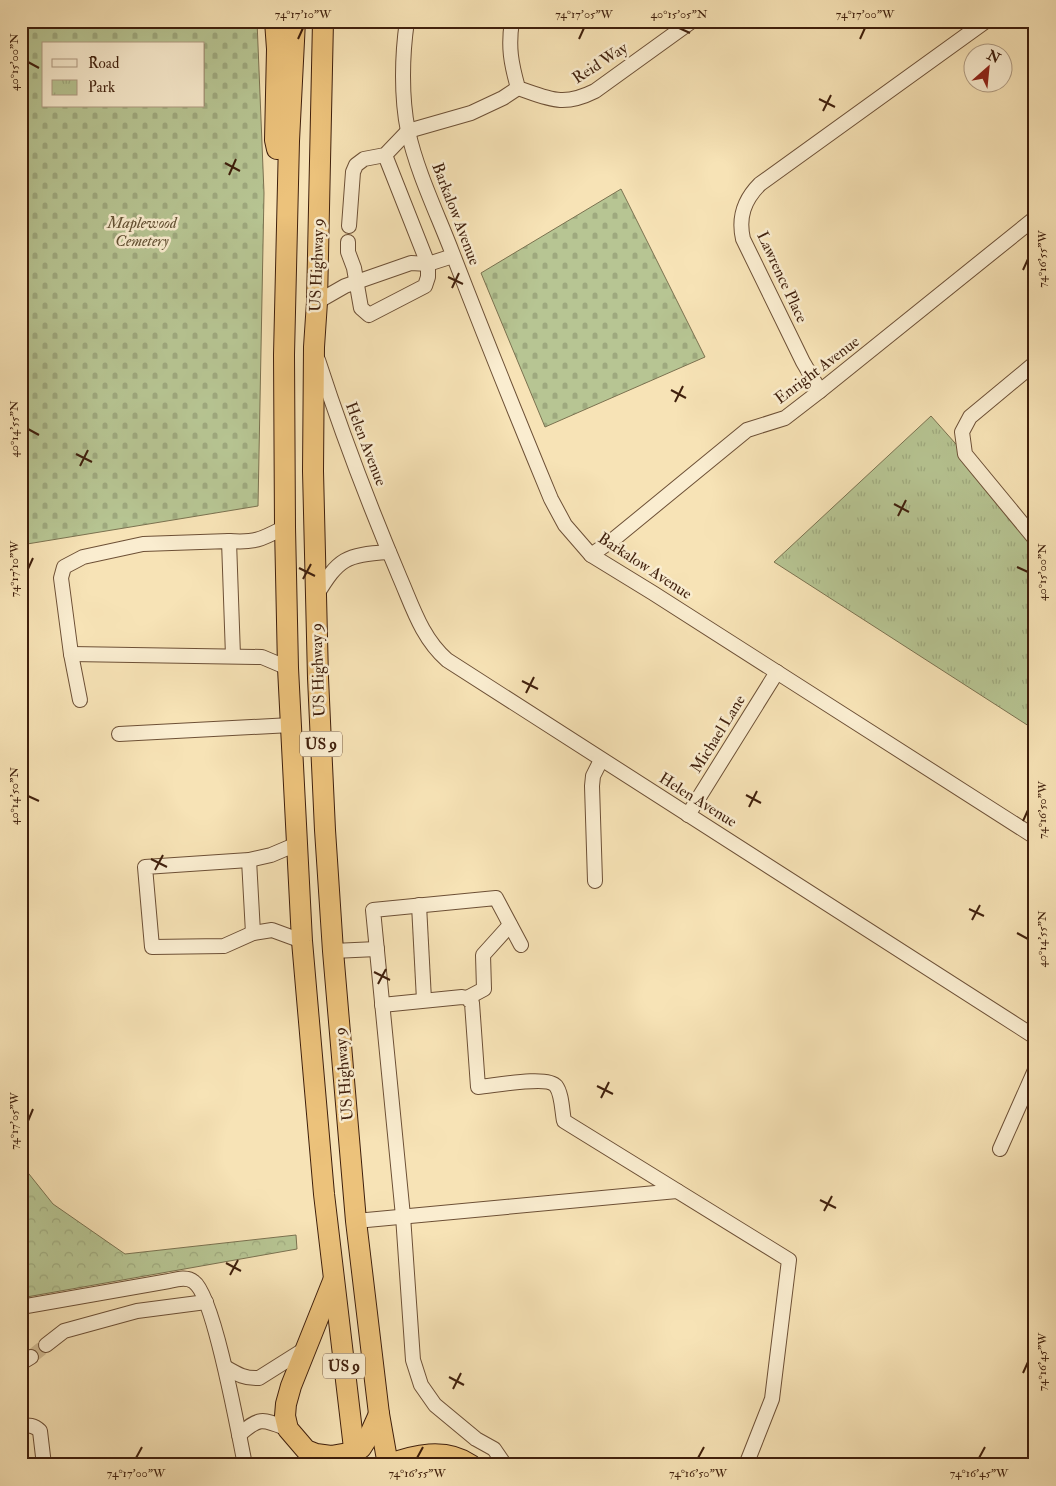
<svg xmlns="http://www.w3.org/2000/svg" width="1056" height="1486" font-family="'IM FELL Double Pica',serif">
  <defs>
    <pattern id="forest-crowns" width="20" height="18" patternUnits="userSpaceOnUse" patternTransform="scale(1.25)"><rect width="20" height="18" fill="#b7c593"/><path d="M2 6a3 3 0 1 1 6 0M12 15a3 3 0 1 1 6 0" fill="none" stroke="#9ea97e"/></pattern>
    <pattern id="cemetery-stones" width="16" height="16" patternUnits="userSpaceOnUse" patternTransform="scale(1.25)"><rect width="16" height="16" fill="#b7c593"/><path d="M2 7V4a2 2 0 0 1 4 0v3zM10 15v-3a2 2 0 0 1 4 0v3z" fill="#9ea97e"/></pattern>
    <pattern id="park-tufts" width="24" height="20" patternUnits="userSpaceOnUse" patternTransform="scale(1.25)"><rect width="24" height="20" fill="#b7c593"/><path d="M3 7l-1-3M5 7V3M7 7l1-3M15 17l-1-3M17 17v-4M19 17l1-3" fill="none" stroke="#9ea97e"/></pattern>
  </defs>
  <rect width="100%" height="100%" fill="#f7e3b6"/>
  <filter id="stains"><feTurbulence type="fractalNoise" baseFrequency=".004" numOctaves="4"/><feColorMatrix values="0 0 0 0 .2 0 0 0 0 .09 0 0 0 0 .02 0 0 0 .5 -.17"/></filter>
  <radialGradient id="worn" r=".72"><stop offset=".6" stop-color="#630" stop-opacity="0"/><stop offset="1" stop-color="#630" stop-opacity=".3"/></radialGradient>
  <path fill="url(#forest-crowns)" stroke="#7b7250" d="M21,1164L53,1204L125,1254L296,1235L297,1249L21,1298Z"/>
  <g fill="url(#cemetery-stones)" stroke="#7b7250" fill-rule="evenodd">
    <path d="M21,21H257L264,193L258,506L21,545ZM44,44H204V106H44Z"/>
    <path d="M621,189L705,357L545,427L481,273Z"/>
  </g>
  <path fill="url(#park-tufts)" stroke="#7b7250" d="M931,416L1035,533V730L774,562Z"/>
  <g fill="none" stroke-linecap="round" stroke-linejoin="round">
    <path stroke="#d2bc94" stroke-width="14" stroke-dasharray="14 7" stroke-linecap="butt" d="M31,1357L46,1345"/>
    <defs>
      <g id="minor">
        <path d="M407,21C402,55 401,97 408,131C417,172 437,213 452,252C484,335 517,417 551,499L565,525L591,555L653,593L1035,837"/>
        <path d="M512,21C508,47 511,63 518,88C550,99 563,107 595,91L692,21"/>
        <path d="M349,226L353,172L356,165L364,159L385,155L408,131L471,113L503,98L518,88"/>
        <path d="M348,242V252L354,268L361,308L369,315L425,286L428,277V264L385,155"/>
        <path d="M317,302L345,286L411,263L428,264L453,256"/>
        <path d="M318,360C342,434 370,507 400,578C413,608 422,638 447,660L1035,1037"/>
        <path d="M1035,363L970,417L962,432L965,454L1035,539"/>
        <path d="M820,391L803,362L743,239C738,217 744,200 760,184L986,21"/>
        <path d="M229,541C256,543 262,539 285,527"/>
        <path d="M591,555L614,539L747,430L785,418L820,391L1035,218"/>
        <path d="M316,596C339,558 345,555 389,552"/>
        <path d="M71,654L262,657L288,668"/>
        <path d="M80,700L71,654L61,578L64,567L83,557L143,544L229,541L233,656"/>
        <path d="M119,734L291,725"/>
        <path d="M688,815L777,672"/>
        <path d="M297,844L271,855L249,860L145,867L152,947L224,946L253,933L272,930L302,941"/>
        <path d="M249,860L253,933"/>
        <path d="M595,881L592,786L593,776L601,760"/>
        <path d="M419,905L424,1000"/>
        <path d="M333,951L377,949"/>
        <path d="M467,998L484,989L483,955L510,925"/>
        <path d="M382,1005L462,997L467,998L472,1003L478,1087C493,1086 547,1075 556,1086C562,1094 562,1111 564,1121L789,1260L772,1399L746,1465"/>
        <path d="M1000,1149L1035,1070"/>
        <path d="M356,1221L677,1191"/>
        <path d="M21,1307L169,1281C177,1279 187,1276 194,1282C214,1296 239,1435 245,1465"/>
        <path d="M46,1345L64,1331L137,1311L206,1302"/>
        <path d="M21,1363L31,1357"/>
        <path d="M225,1367C237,1374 245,1379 259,1378L305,1349"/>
        <path d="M21,1426C29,1425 34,1425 40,1431L44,1465"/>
        <path d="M239,1435C260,1416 263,1419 288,1429"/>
        <path d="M505,1465L494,1449L476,1439L435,1405L421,1385L413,1360L403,1216L373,910L496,898L521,945"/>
      </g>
      <g id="highway">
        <path d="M275,21L277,49L275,140L277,149"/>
        <path d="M295,21L289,141L284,355L285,527L288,668L302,941L324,1194L356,1465"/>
        <path d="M323,21L317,302L314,347L313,471L318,678L325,830L333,951L356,1221L379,1414L388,1465"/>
        <path d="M333,1281L291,1386L286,1404L285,1416L288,1429L306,1450L316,1454L331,1456L354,1452L361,1448L370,1434L379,1414"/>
        <path d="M387,1465C414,1455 445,1447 471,1465"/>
      </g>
    </defs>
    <use href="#minor" stroke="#6d5036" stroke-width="16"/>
    <use href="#highway" stroke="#3f1f0c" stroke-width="22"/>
    <use href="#minor" stroke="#faedd0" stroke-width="14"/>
    <use href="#highway" stroke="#ecc27b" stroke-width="20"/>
  </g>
  <path fill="none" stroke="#3f1f0c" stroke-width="2" d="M679,28L690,33M298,39L303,28M579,39L584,28M860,39L865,28M28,62L39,68M819,99L835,107M823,111L831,95M225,163L240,171M229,175L236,159M1023,270L1028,259M448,277L463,284M452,288L459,273M671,390L686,398M675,402L683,386M28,429L39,435M76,454L92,462M80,466L88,450M894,504L909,512M898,516L906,500M1017,567L1028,572M299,568L315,576M28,569L33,558M303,579L311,564M522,681L538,689M526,693L534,677M746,795L761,803M28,796L39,801M749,807L757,791M1023,821L1028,810M151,859L167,867M155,870L163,855M969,909L984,916M972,920L980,905M1017,933L1028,939M374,972L390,980M378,984L386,969M597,1086L613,1094M601,1098L609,1082M28,1121L33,1109M820,1200L836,1208M824,1211L832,1196M226,1263L241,1271M230,1275L238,1260M1023,1373L1028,1362M449,1377L464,1385M453,1389L461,1373M136,1458L142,1447M417,1458L423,1447M698,1458L704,1447M979,1458L985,1447"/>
  <g text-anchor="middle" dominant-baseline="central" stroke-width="5" stroke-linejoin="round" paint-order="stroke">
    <g fill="#faedd0" stroke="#775d47" stroke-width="1">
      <rect x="300" y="731.5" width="42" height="25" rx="4"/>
      <rect x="323" y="1353.5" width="42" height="25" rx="4"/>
    </g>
    <g font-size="15" font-weight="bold" fill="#3f1f0c">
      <text x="321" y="744">US 9</text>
      <text x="344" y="1366">US 9</text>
    </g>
    <g font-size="16" fill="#3f1f0c" stroke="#faedd0">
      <text transform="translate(600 63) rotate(-33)">Reid Way</text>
      <text transform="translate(456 214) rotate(69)">Barkalow Avenue</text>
      <text transform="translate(317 265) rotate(-88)">US Highway 9</text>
      <text transform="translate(782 277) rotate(65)">Lawrence Place</text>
      <text transform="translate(817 370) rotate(-37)">Enright Avenue</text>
      <text transform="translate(366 444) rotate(69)">Helen Avenue</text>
      <text transform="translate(645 566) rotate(33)">Barkalow Avenue</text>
      <text transform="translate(318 670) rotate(-92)">US Highway 9</text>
      <text transform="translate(718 734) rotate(-58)">Michael Lane</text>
      <text transform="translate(698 800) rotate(32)">Helen Avenue</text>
      <text transform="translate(344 1074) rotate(-95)">US Highway 9</text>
    </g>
    <g font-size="16" font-style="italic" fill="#635134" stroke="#faedd0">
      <text x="142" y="223">Maplewood<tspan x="142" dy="18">Cemetery</tspan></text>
    </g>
  </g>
  <rect width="1056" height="1486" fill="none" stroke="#f7e3b6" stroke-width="55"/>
  <rect x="42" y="42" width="162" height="65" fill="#faedd0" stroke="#af9b82"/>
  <rect x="52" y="59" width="25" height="8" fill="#faedd0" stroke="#af9b82"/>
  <text x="88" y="68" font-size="15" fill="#3f1f0c">Road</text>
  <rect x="52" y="80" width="25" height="15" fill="url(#park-tufts)" stroke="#af9b82"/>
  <text x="88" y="92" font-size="15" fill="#3f1f0c">Park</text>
  <g transform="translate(988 68) rotate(27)"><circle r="24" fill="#faedd0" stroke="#af9b82"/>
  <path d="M0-4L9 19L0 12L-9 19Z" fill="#8f2418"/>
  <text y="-8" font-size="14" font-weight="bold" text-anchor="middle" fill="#3f1f0c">N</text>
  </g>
  <rect x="28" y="28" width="1000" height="1430" fill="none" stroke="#3f1f0c" stroke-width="2"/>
  <g font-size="12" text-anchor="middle" fill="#3f1f0c">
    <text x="303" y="18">74°17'10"W</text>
    <text x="584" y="18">74°17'05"W</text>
    <text x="679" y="18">40°15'05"N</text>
    <text x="865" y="18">74°17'00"W</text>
    <text transform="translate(14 62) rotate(-90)" y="4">40°15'00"N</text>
    <text transform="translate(1042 259) rotate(-90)" y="4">74°16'55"W</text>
    <text transform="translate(14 429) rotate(-90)" y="4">40°14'55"N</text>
    <text transform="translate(14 569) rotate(-90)" y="4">74°17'10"W</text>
    <text transform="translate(1042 572) rotate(-90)" y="4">40°15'00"N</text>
    <text transform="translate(14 796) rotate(-90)" y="4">40°14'50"N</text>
    <text transform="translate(1042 810) rotate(-90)" y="4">74°16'50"W</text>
    <text transform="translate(1042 939) rotate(-90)" y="4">40°14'55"N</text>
    <text transform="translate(14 1121) rotate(-90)" y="4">74°17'05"W</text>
    <text transform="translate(1042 1362) rotate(-90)" y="4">74°16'45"W</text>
    <text x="136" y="1477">74°17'00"W</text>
    <text x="417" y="1477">74°16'55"W</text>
    <text x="698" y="1477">74°16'50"W</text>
    <text x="979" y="1477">74°16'45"W</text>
  </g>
  <rect width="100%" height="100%" filter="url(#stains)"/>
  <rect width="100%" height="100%" fill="url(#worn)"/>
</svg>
